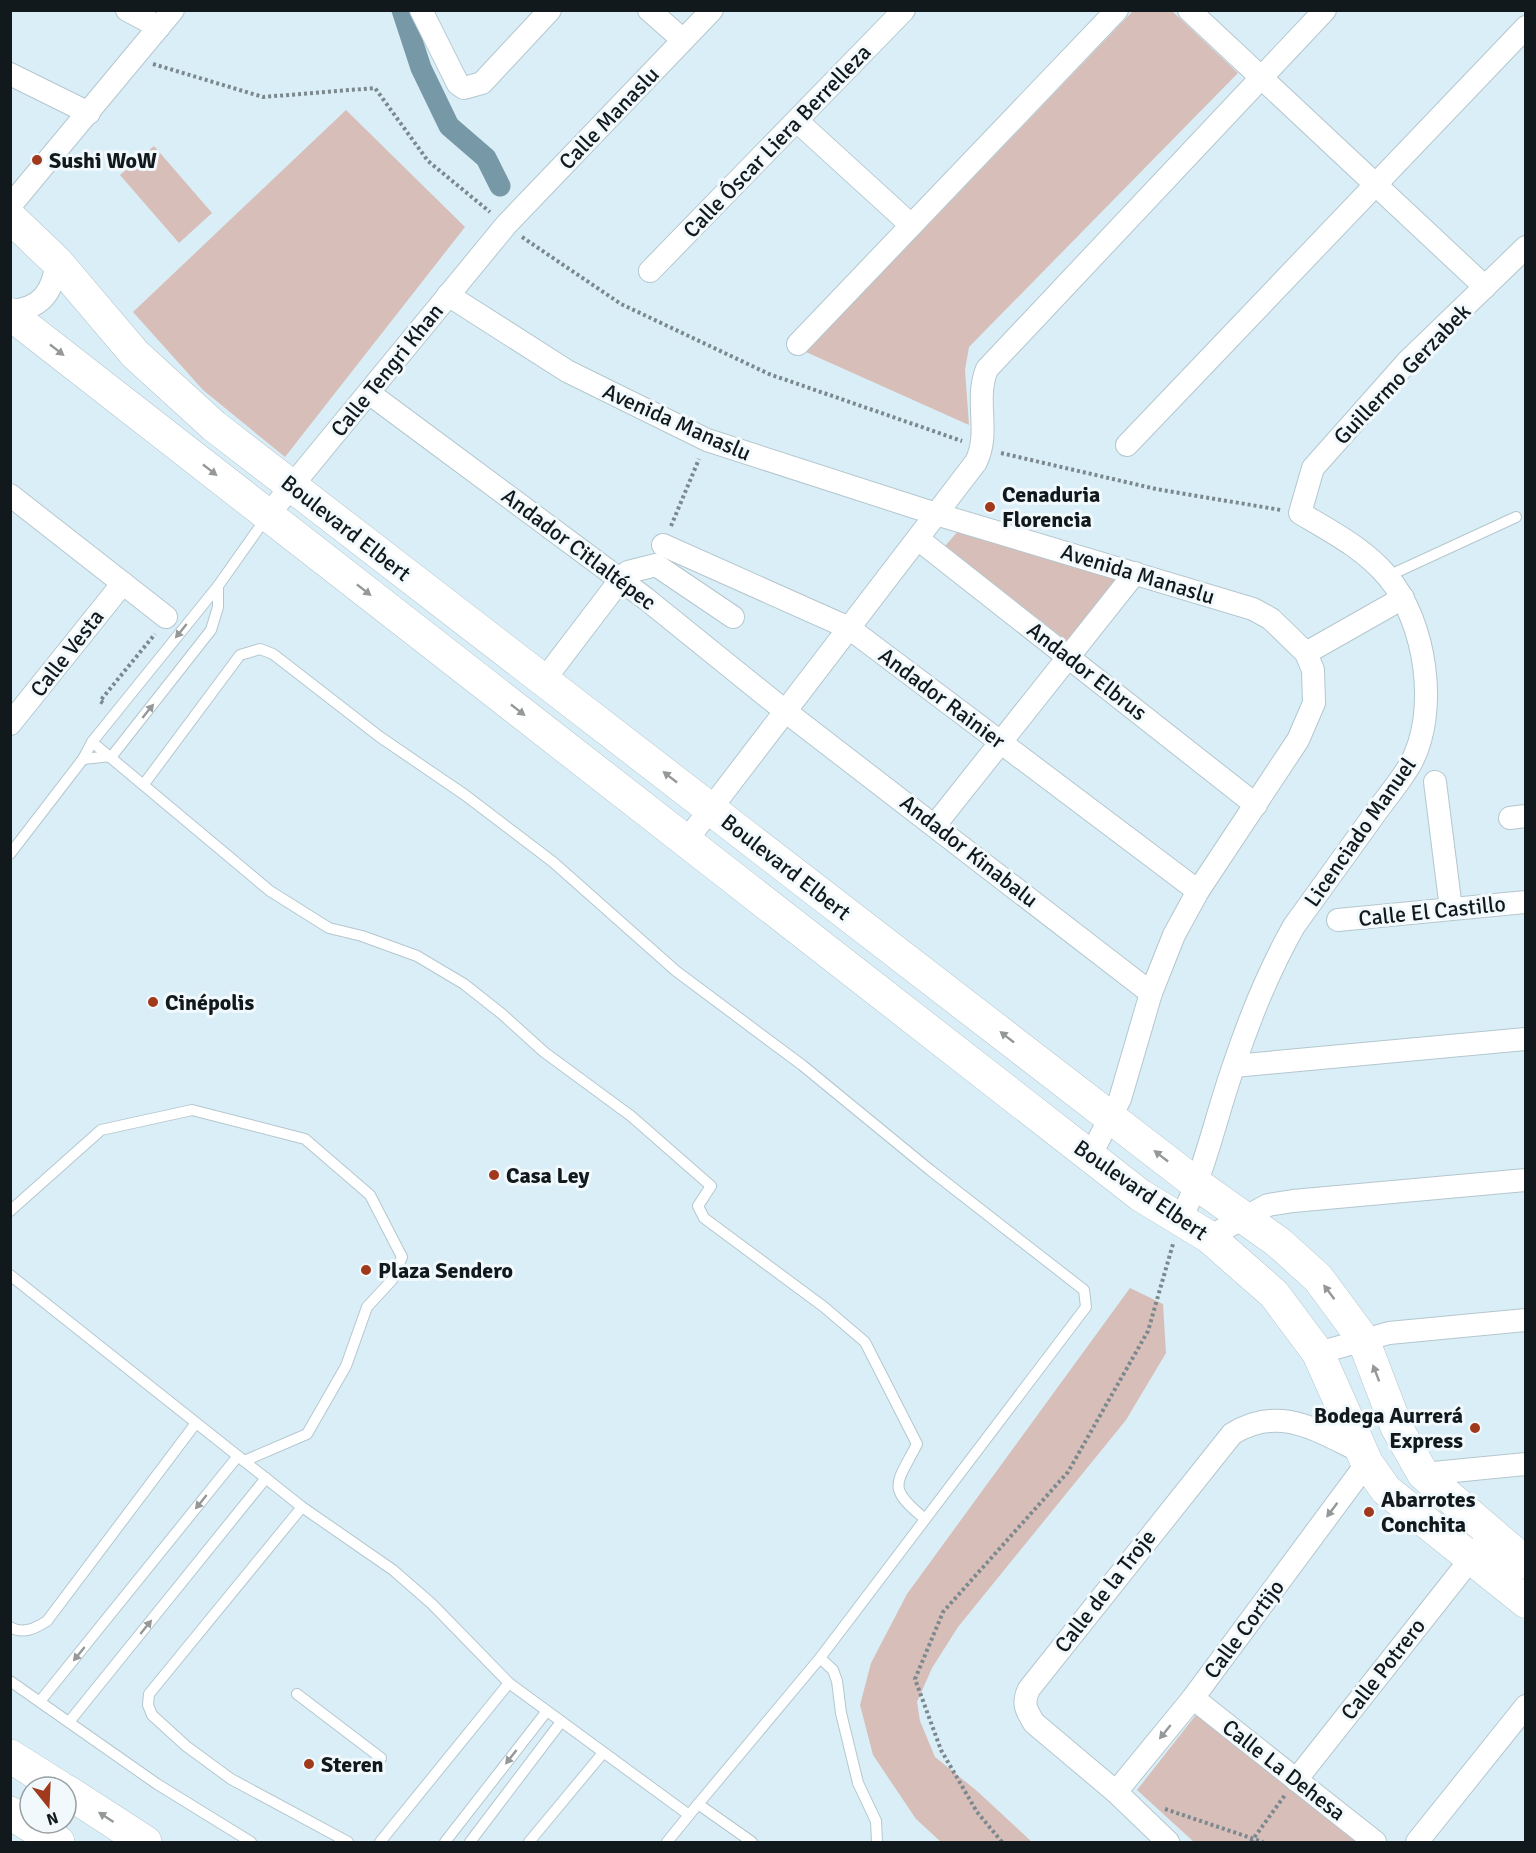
<svg xmlns="http://www.w3.org/2000/svg" width="1536" height="1853" font-family="Signika,sans-serif">
  <rect width="100%" height="100%" fill="#daeef7"/>
  <g fill="#d7beb8">
    <path d="M1133,11H1172L1238,73L969,347L965,370L969,425L806,352Z"/>
    <path d="M346,110L465,227L285,457L203,390L133,312Z"/>
    <path d="M154,146L212,213L179,243L120,175Z"/>
    <path d="M960,529L1129,583L1076,648L945,546Z"/>
    <path d="M1130,1288L1163,1304L1166,1353L1126,1420L958,1627L932,1668L917,1702L920,1721L935,1757L977,1791L1032,1842H941L916,1819L873,1755L860,1705L871,1663L907,1594Z"/>
    <path d="M1199,1711L1367,1842H1194L1137,1790Z"/>
  </g>
  <g fill="none" stroke-linecap="round" stroke-linejoin="round">
    <path stroke="#7698a7" stroke-width="21" d="M402,10L421,68L449,126L486,158L500,186"/>
    <defs>
      <g id="lane">
        <path d="M1388,576L1516,517"/>
        <path d="M92,742L270,891L329,928L362,936L417,956L464,984L502,1014L544,1052L631,1116L711,1186L698,1206L704,1218L824,1307L865,1342L917,1444C896,1485 886,1487 925,1519"/>
        <path d="M83,759L112,756L211,630L218,607V586"/>
        <path d="M144,784L240,655L260,649L273,654L380,737L465,795L553,862L676,971L802,1065L930,1170L1084,1290L1086,1307L820,1658"/>
        <path d="M10,854L83,759L92,742L218,586L266,518"/>
        <path d="M10,1211L101,1130L192,1110L305,1139L370,1195L402,1257L392,1280L367,1307L346,1366L307,1434L244,1461"/>
        <path d="M10,1275L302,1507L393,1570L432,1604L509,1683L380,1842"/>
        <path d="M302,1507L149,1694L148,1705L152,1715L186,1746L231,1779L348,1842"/>
        <path d="M10,1627C23,1635 36,1628 47,1621L196,1423"/>
        <path d="M10,1681L157,1784L251,1842"/>
        <path d="M509,1683L689,1815L667,1842"/>
        <path d="M297,1694L381,1758"/>
        <path d="M41,1700L238,1456"/>
        <path d="M69,1722L266,1478"/>
        <path d="M698,1804L752,1842"/>
        <path d="M689,1815L820,1658L833,1670L837,1681L841,1713L858,1783L876,1821L877,1842"/>
        <path d="M445,1842L547,1711"/>
        <path d="M470,1842L561,1722"/>
        <path d="M529,1842L603,1753"/>
      </g>
      <g id="street">
        <path d="M127,10L159,27"/>
        <path d="M421,10L458,84L464,88L482,83L550,10"/>
        <path d="M649,10L683,40"/>
        <path d="M1189,10L1485,287"/>
        <path d="M10,74L89,113"/>
        <path d="M797,121L911,225"/>
        <path d="M10,206L173,10"/>
        <path d="M650,271L904,10"/>
        <path d="M448,295L567,371L707,440L936,514L1253,609L1271,619L1306,653L1313,670L1314,703L1298,740L1198,891L1174,935L1151,993L1120,1099L1090,1156"/>
        <path d="M10,311C42,309 53,291 57,262"/>
        <path d="M798,344L1117,10"/>
        <path d="M369,393L645,598L785,711L1151,993"/>
        <path d="M1127,445L1526,27"/>
        <path d="M10,495L166,617"/>
        <path d="M268,515L506,225L712,10"/>
        <path d="M918,539L1256,805"/>
        <path d="M663,545L849,628L1198,891"/>
        <path d="M1306,653L1403,598"/>
        <path d="M544,680L621,579L628,572L656,565L733,617"/>
        <path d="M10,724L123,583"/>
        <path d="M1435,782L1451,909"/>
        <path d="M1510,818L1526,816"/>
        <path d="M935,825L1135,573"/>
        <path d="M686,841L976,462C991,431 974,401 987,369L1325,10"/>
        <path d="M1338,920L1526,902"/>
        <path d="M1234,1066L1526,1039"/>
        <path d="M1180,1221C1206,1168 1215,1119 1234,1065C1250,1017 1269,970 1294,926C1321,889 1347,852 1374,815C1386,798 1401,781 1411,763C1439,711 1426,622 1388,577C1365,549 1332,532 1300,513L1313,468L1407,362L1526,247"/>
        <path d="M1209,1237L1268,1205L1293,1201L1526,1180"/>
        <path d="M1318,1353L1389,1333L1526,1320"/>
        <path d="M1423,1474L1526,1464"/>
        <path d="M1193,1698L1375,1842"/>
        <path d="M1296,1780L1481,1546"/>
        <path d="M1116,1792L1193,1698L1367,1463"/>
        <path d="M1168,1842L1116,1792L1034,1723C1026,1710 1022,1703 1029,1689L1232,1434C1280,1404 1317,1431 1362,1452"/>
        <path d="M1417,1842L1526,1706"/>
      </g>
      <g id="secondary">
        <path d="M10,217L57,262L135,354L214,426L1198,1185L1278,1242L1318,1278L1363,1339L1397,1428L1423,1474L1526,1563"/>
        <path d="M10,314L1140,1195L1209,1237L1274,1294L1318,1353L1367,1463L1386,1490L1526,1602"/>
      </g>
      <g id="primary">
        <path d="M10,1756L59,1787"/>
        <path d="M66,1791L145,1842"/>
        <path d="M10,1813L58,1842"/>
      </g>
    </defs>
    <use href="#lane" stroke="#b4c7cf" stroke-width="12"/>
    <use href="#street" stroke="#b4c7cf" stroke-width="24"/>
    <use href="#secondary" stroke="#b4c7cf" stroke-width="33"/>
    <use href="#primary" stroke="#b4c7cf" stroke-width="34"/>
    <g stroke="#7b898f" stroke-width="4" stroke-dasharray="3 3" stroke-linecap="butt">
      <path d="M153,64L263,97L375,88L428,161L490,212"/>
      <path d="M522,237L621,304L769,374L962,441"/>
      <path d="M1001,453L1156,489L1281,510"/>
      <path d="M671,526L699,459"/>
      <path d="M103,703L100,701L155,634"/>
      <path d="M1165,1809L1263,1842"/>
      <path d="M1002,1842L977,1812L941,1750L915,1679L943,1612L1068,1472L1148,1331L1173,1244"/>
      <path d="M1251,1842L1285,1795"/>
    </g>
    <use href="#lane" stroke="#fff" stroke-width="10"/>
    <use href="#street" stroke="#fff" stroke-width="22"/>
    <use href="#secondary" stroke="#fff" stroke-width="32"/>
    <use href="#primary" stroke="#fff" stroke-width="33"/>
  </g>
  <defs><path id="oneway-solid" d="M-6-.8H1V-3.2L6.5 0L1 3.2V.8H-6Z" transform="scale(1.5)"/></defs>
  <g fill="#949899">
    <use href="#oneway-solid" transform="translate(57 350) rotate(38)"/>
    <use href="#oneway-solid" transform="translate(210 470) rotate(38)"/>
    <use href="#oneway-solid" transform="translate(364 590) rotate(38)"/>
    <use href="#oneway-solid" transform="translate(181 631) rotate(129)"/>
    <use href="#oneway-solid" transform="translate(518 710) rotate(38)"/>
    <use href="#oneway-solid" transform="translate(148 711) rotate(-51)"/>
    <use href="#oneway-solid" transform="translate(670 777) rotate(-142)"/>
    <use href="#oneway-solid" transform="translate(1007 1037) rotate(-142)"/>
    <use href="#oneway-solid" transform="translate(1161 1156) rotate(-142)"/>
    <use href="#oneway-solid" transform="translate(1329 1292) rotate(-127)"/>
    <use href="#oneway-solid" transform="translate(1376 1373) rotate(-111)"/>
    <use href="#oneway-solid" transform="translate(201 1502) rotate(129)"/>
    <use href="#oneway-solid" transform="translate(1332 1510) rotate(127)"/>
    <use href="#oneway-solid" transform="translate(146 1627) rotate(-51)"/>
    <use href="#oneway-solid" transform="translate(79 1654) rotate(129)"/>
    <use href="#oneway-solid" transform="translate(1165 1732) rotate(129)"/>
    <use href="#oneway-solid" transform="translate(511 1757) rotate(128)"/>
    <use href="#oneway-solid" transform="translate(106 1817) rotate(-147)"/>
  </g>
  <g fill="#a1391c" stroke="#f1f9fd" stroke-width="2">
    <circle cx="37" cy="160" r="6"/>
    <circle cx="990" cy="507" r="6"/>
    <circle cx="153" cy="1002" r="6"/>
    <circle cx="494" cy="1175" r="6"/>
    <circle cx="366" cy="1270" r="6"/>
    <circle cx="1475" cy="1428" r="6"/>
    <circle cx="1369" cy="1512" r="6"/>
    <circle cx="309" cy="1764" r="6"/>
  </g>
  <g text-anchor="middle" dominant-baseline="central" stroke-width="6" stroke-linejoin="round" paint-order="stroke">
    <g font-size="22" fill="#12191c" stroke="#f1f9fd">
      <text transform="translate(609 118) rotate(-46)">Calle Manaslu</text>
      <text transform="translate(777 141) rotate(-46)">Calle Óscar Liera Berrelleza</text>
      <text transform="translate(387 370) rotate(-51)">Calle Tengri Khan</text>
      <text transform="translate(1402 374) rotate(-46)">Guillermo Gerzabek</text>
      <text transform="translate(677 422) rotate(24)">Avenida Manaslu</text>
      <text transform="translate(346 528) rotate(38)">Boulevard Elbert</text>
      <text transform="translate(579 549) rotate(37)">Andador Citlaltépec</text>
      <text transform="translate(1138 574) rotate(17)">Avenida Manaslu</text>
      <text transform="translate(67 653) rotate(-52)">Calle Vesta</text>
      <text transform="translate(1087 671) rotate(38)">Andador Elbrus</text>
      <text transform="translate(942 698) rotate(37)">Andador Rainier</text>
      <text transform="translate(1360 832) rotate(-55)">Licenciado Manuel</text>
      <text transform="translate(969 851) rotate(38)">Andador Kinabalu</text>
      <text transform="translate(786 867) rotate(38)">Boulevard Elbert</text>
      <text transform="translate(1432 911) rotate(-6)">Calle El Castillo</text>
      <text transform="translate(1141 1190) rotate(35)">Boulevard Elbert</text>
      <text transform="translate(1105 1591) rotate(-52)">Calle de la Troje</text>
      <text transform="translate(1244 1629) rotate(-53)">Calle Cortijo</text>
      <text transform="translate(1383 1669) rotate(-52)">Calle Potrero</text>
      <text transform="translate(1284 1770) rotate(38)">Calle La Dehesa</text>
    </g>
    <g font-size="22" font-weight="bold" fill="#12191c" stroke="#f1f9fd" text-anchor="start">
      <text x="49" y="160">Sushi WoW</text>
      <text x="1002" y="494">Cenaduria<tspan x="1002" dy="25">Florencia</tspan></text>
      <text x="165" y="1002">Cinépolis</text>
      <text x="506" y="1175">Casa Ley</text>
      <text x="378" y="1270">Plaza Sendero</text>
      <text x="1463" y="1415" text-anchor="end">Bodega Aurrerá<tspan x="1463" dy="25">Express</tspan></text>
      <text x="1381" y="1499">Abarrotes<tspan x="1381" dy="25">Conchita</tspan></text>
      <text x="321" y="1764">Steren</text>
    </g>
  </g>
  <rect width="1536" height="1853" fill="none" stroke="#12191c" stroke-width="24"/>
  <g transform="translate(48 1805) rotate(162)"><circle r="28" fill="#f1f9fd" stroke="#989fa3" stroke-width="1.5"/>
  <path d="M0-4.5L10 22L0 15L-10 22Z" fill="#a1391c"/>
  <text y="-9" font-size="16" font-weight="bold" text-anchor="middle" fill="#12191c">N</text>
  </g>
</svg>
